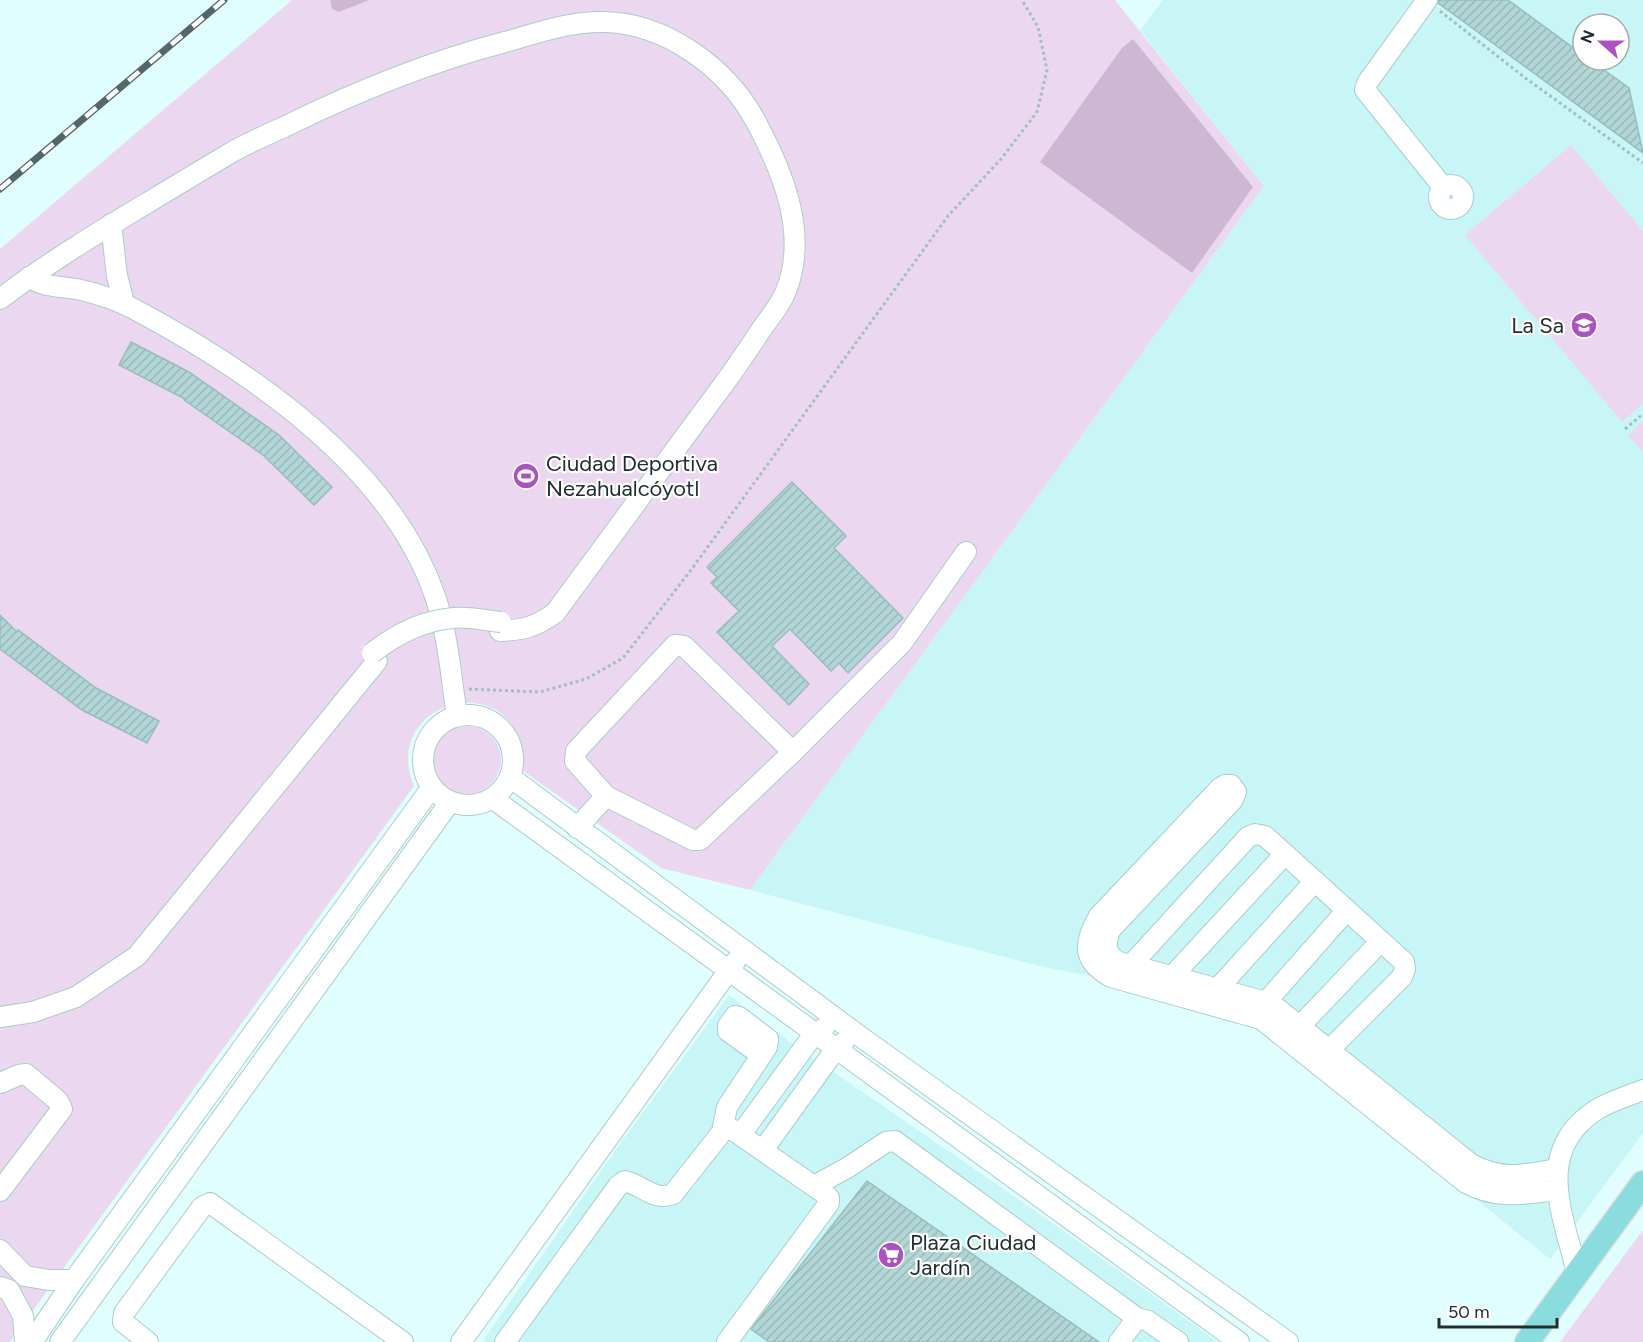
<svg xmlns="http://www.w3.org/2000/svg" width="1643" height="1342" font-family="Figtree,sans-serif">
  <defs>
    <pattern id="building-hatch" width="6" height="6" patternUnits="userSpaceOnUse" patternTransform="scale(1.5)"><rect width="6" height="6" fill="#b2d6d6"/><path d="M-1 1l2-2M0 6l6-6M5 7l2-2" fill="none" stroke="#99b8b8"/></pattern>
  </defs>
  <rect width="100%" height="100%" fill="#e1fefe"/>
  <g fill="#c8f6f7" fill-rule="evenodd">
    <path d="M1163,0H1643V1133L1550,1259L1253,1020L1100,978L1039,966L750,890L1264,186L1140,30ZM1583,24H1619V60H1583Z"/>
    <path d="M729,995L790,1042L1044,1217L1218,1342H482L617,1148Z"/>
  </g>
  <g fill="#ebd8f0">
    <path d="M292,0H1115L1264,186L750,890L661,868L523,771C527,661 377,697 414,786L10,1342H0V249Z"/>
    <path d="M1571,145L1643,231V404L1622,422L1465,235Z"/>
    <path d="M1643,421V452L1628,435Z"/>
    <circle cx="467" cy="760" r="34"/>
    <path d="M1643,1230V1342H1560Z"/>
  </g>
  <g fill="#ceb7d4">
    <path d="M330,0H369L339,12L332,9Z"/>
    <path d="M1133,39L1253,187L1192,273L1040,162L1122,48Z"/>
  </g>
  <g fill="url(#building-hatch)" stroke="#99bcbd" stroke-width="1.5">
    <path d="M1439,0H1508L1583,55V60H1590L1629,88L1643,153L1438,3Z"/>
    <path d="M131,342L189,372L279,435L332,487L314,505L263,455L184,400L185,399L119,365Z"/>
    <path d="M792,482L846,536L834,548L903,618L848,673L839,663L831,671L790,629L772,646L809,684L789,705L717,632L739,611L711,583L717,577L707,567Z"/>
    <path d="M0,615L17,632L18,630L96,688L159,721L147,743L82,710L0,649Z"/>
    <path d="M867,1181L1099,1342H769L751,1329Z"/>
  </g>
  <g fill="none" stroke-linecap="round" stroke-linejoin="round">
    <defs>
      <g id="minor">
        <path d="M1427,0L1367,83L1365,90L1443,187"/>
        <circle cx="1451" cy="197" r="12"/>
        <path d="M111,224L117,276L124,303"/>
        <path d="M29,277C43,288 64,286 81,290C98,294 117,300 132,308C249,370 390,465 435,596C448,634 451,677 457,716"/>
        <path d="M0,299C50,261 104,229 157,197C182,182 207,167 232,152C248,143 266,135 284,127C355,92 429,62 505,42C538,33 570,21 604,22C665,23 726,67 755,120C782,170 809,233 786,291C781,304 771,316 763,327C746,353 728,379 709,404C658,474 606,543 555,613C535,627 524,630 500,631"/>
        <circle cx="468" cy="760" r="45"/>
        <path d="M510,777L861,1037L1288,1342"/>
        <path d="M606,796L693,840H700L793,752"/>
        <path d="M492,798L1239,1342"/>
        <path d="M577,828L606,796L575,761L576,751L675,645L684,646L793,752L902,643L966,552"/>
        <path d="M1124,974L1131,965L1248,837L1255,834L1265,836L1404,962L1405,969L1402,977L1321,1058"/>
        <path d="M1165,984L1285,854"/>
        <path d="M1211,996L1315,881"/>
        <path d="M1266,1002L1347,910"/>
        <path d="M0,1017L33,1012L76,997L137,956L377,661"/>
        <path d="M1300,1026L1381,941"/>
        <path d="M0,1083L19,1075L26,1074L58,1101L62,1109L0,1191"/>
        <path d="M722,1132L727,1107L767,1047L768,1039L739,1017L735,1016L728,1026V1031L761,1055"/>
        <path d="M741,1134L814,1034L824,1028"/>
        <path d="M763,1150L835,1050L844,1042"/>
        <path d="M1557,1169C1525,1175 1502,1181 1471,1164L1278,1009L1266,1002L1119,962C1105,954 1104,944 1111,929L1232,801L1236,792L1231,785H1225L1220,788L1099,916C1083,943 1082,961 1111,977L1261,1019L1466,1183C1498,1200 1524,1194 1558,1190"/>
        <path d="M814,1186L847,1168L886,1142L895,1141L1137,1318L1148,1321L1178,1342"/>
        <path d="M0,1250L25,1276L49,1280H74"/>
        <path d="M1577,1273C1563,1214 1533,1151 1596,1110C1610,1101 1628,1096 1643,1090"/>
        <path d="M0,1287L9,1290L23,1316L25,1342"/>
        <path d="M32,1342L74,1280L432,787"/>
        <path d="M60,1342L450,802"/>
        <path d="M148,1342L123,1322L124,1313L202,1207L210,1203L403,1342"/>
        <path d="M461,1342L735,962"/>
        <path d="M505,1342L618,1186L625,1181C642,1185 655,1202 673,1194L722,1132L730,1128L825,1194L829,1198V1203L727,1342"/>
        <path d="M1119,1342L1137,1318"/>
      </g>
      <path id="major" d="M1527,1342L1643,1183"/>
    </defs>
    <use href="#minor" stroke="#a9cdcd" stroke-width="22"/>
    <use href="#major" stroke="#e0e2e2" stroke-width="27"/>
    <g stroke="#a6bebe" stroke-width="3" stroke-dasharray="3 3" stroke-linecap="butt">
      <path d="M1440,11L1524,77L1643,163"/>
      <path d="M1625,429L1643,414"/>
      <path d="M469,689L540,692L586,679L623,658L691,570L948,216L1001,159L1037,112L1047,70L1038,27L1022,0"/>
    </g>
    <use href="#minor" stroke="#fff" stroke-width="20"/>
    <use href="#major" stroke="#8bdcde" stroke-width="24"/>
    <defs>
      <path id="rail" d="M0,189L224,0"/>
    </defs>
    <use href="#rail" stroke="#546666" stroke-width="7"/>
    <use href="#rail" stroke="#fff" stroke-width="4.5" stroke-dasharray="14" stroke-linecap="butt"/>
    <defs>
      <path id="minor-bridge" d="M372,653C395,635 424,620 454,618C469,616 486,621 501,622"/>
    </defs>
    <use href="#minor-bridge" stroke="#a9cdcd" stroke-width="22" stroke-linecap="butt"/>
    <use href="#minor-bridge" stroke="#fff" stroke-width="20"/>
  </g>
  <defs>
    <symbol id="school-disc" viewBox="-11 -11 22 22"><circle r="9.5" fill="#aa52bf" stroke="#fff"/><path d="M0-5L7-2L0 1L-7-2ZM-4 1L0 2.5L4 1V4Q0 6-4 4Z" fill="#fff"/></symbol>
    <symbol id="stadium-disc" viewBox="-11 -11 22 22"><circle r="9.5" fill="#aa52bf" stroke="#fff"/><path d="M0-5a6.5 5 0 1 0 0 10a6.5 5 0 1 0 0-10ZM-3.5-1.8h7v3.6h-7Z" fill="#fff"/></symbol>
    <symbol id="supermarket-disc" viewBox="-11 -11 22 22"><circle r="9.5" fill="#aa52bf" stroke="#fff"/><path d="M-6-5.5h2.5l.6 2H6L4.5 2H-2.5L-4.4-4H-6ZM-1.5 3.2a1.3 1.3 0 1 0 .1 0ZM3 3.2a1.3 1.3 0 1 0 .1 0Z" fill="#fff"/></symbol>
  </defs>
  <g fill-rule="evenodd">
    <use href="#school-disc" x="1569" y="310" width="30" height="30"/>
    <use href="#stadium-disc" x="511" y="461" width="30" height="30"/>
    <use href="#supermarket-disc" x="876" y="1240" width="30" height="30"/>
  </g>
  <g text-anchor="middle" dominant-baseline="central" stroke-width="4.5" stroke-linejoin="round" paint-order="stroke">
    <g font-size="22" fill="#202e2e" stroke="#fff" text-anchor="start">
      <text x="1564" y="325" text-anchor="end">La Sa</text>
      <text x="546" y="463">Ciudad Deportiva<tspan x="546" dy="25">Nezahualcóyotl</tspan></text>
      <text x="910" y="1242">Plaza Ciudad<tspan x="910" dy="25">Jardín</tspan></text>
    </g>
  </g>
  <g transform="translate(1601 42) rotate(291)"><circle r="28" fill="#ffffff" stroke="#a6abab" stroke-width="1.5"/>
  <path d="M0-4.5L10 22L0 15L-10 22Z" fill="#aa52bf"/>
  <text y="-9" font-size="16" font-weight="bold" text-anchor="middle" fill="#202e2e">N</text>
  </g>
  <path d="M1439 1318v9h118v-9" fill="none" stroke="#202e2e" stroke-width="3"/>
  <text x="1448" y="1318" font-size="18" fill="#202e2e" stroke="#ffffff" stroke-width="4.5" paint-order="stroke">50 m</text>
</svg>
